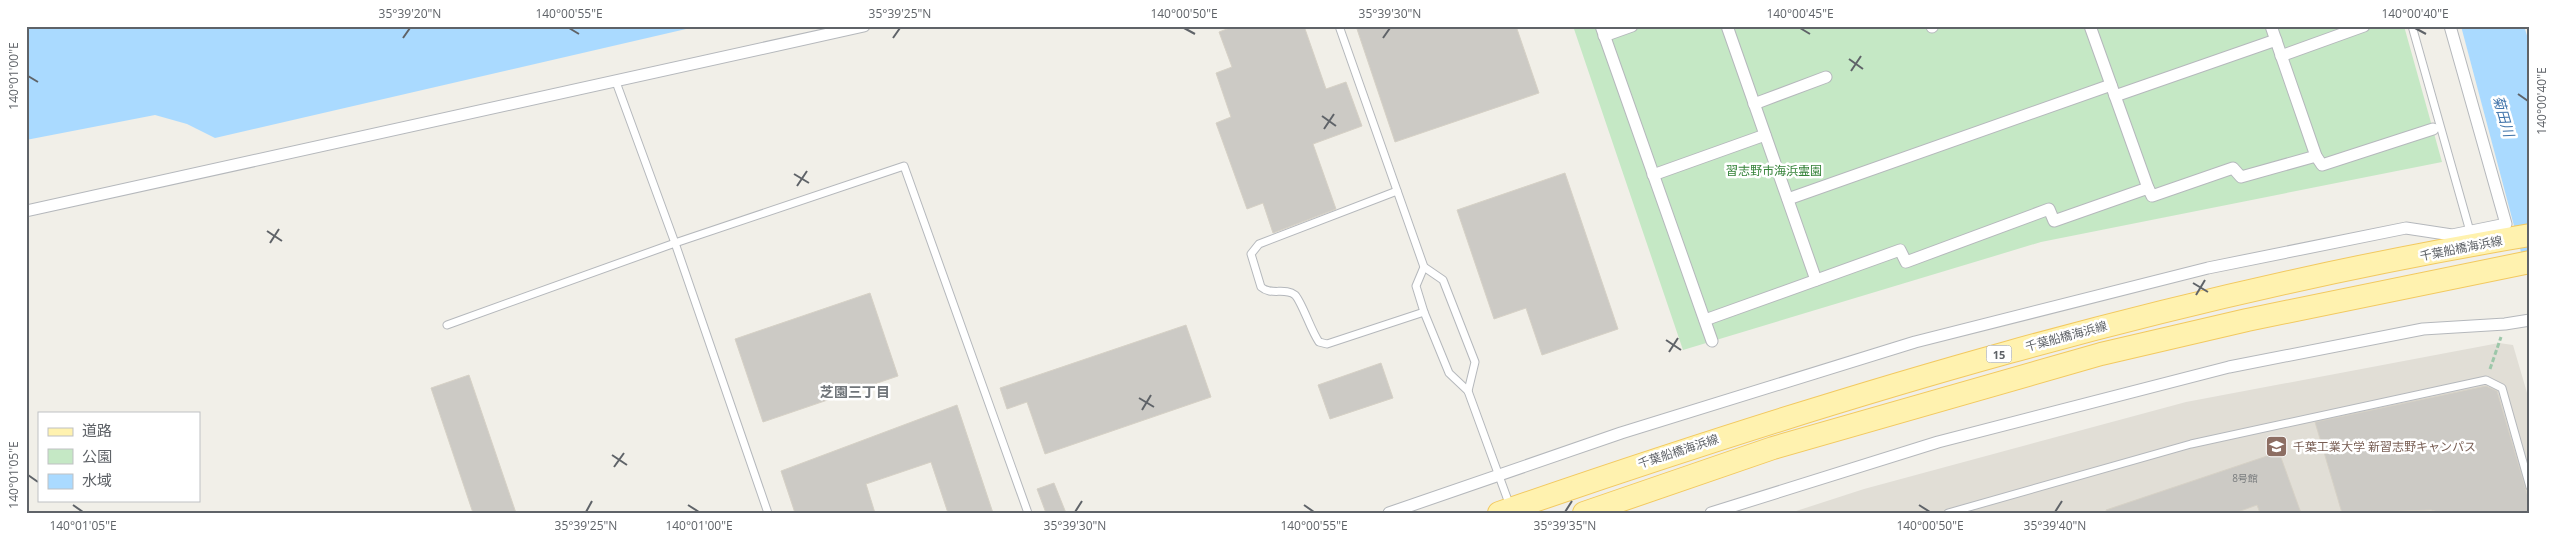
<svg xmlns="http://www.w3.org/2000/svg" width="2556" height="539" font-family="'Open Sans','Noto Sans JP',sans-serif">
  <rect width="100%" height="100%" fill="#f1efe8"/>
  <path fill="#e1ded6" d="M2499,343L2513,345L2530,403V513H1790L1864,489L2186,402Z"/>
  <path fill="#c5e8c5" d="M1573,26H2404L2442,162L2041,242L1683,350Z"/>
  <g fill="#aadaff">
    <path d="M26,26H699L215,138L187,124L155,115L26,140Z"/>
    <path d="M2461,26H2524L2530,45V286Z"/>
  </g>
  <g fill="#cccac5" stroke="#d6d1c6">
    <path d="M1235,26H1304L1326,89L1346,82L1362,126L1313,144L1336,209L1273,233L1263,203L1247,209L1216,123L1231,117L1216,73L1232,67L1219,32Z"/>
    <path d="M1356,26H1516L1539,93L1395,142Z"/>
    <path d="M1565,173L1618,329L1542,355L1526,308L1494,319L1457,210Z"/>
    <path d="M870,293L898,376L763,422L735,339Z"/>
    <path d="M1186,325L1211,397L1045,454L1027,402L1007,409L1000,388Z"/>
    <path d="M1381,363L1393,398L1330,419L1318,385Z"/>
    <path d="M469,375L516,513H473L431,388Z"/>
    <path d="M2486,386L2497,391L2530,504V513H2442L2431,510L2342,513L2315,422Z"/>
    <path d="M957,405L993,513H948L931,462L866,484L875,513H795L781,471Z"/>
    <path d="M2279,452L2301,513H2260L2257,505L2235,513H2107L2106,510Z"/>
    <path d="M1054,483L1066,513H1046L1037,489Z"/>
  </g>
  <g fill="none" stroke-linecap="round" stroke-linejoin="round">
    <defs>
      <g id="service">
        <path d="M1339,26L1424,267L1443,280L1475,362L1468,391"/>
        <path d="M2412,26L2471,235"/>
        <path d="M616,82L675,243L768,513"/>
        <path d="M1397,191L1259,244L1251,254L1261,287C1271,296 1285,287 1295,295C1302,302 1311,331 1319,342L1327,344L1424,312"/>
        <path d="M1424,267L1416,286L1424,312L1449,373L1468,391L1510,506"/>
        <path d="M447,325L675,243L904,166L1028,513"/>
        <path d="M1948,513L2191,444L2486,380L2502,388L2530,487"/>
      </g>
      <g id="pedestrian">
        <path d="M1601,26L1712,341"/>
        <path d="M1727,26L1816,280"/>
        <path d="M2090,26L2148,188"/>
        <path d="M2271,26L2316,156"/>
        <path d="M1932,27L1933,26"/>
        <path d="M1604,36L1632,26"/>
        <path d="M2281,56L2364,26"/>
        <path d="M2115,96L2276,40"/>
        <path d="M1754,104L1826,77"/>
        <path d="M1653,175L1765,135"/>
        <path d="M1788,199L2111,85"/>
        <path d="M26,211L864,26"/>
        <path d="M1705,320L1900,250L1906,262L2049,209L2054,221L2148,188L2152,196L2233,168L2241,177L2316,156L2322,165L2433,129"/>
        <path d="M1389,513L1621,433L1915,342L2208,268L2406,228L2452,235L2506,224L2450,26"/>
        <path d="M1711,513L1938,442L2229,367L2423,329L2505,324L2530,320"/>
      </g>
      <g id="primary">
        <path d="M1499,513C1837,396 2176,294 2530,235"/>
        <path d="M1584,513L1773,448L2101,354L2247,320L2530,262"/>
      </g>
    </defs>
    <use href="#service" stroke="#b5b8bc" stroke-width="9"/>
    <use href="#pedestrian" stroke="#b5b8bc" stroke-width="13"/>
    <use href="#primary" stroke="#f2c960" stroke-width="24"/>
    <path stroke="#9cc7a9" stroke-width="3" stroke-dasharray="5 2.5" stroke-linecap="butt" d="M2490,369L2501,337"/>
    <use href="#service" stroke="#fff" stroke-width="7"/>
    <use href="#pedestrian" stroke="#fff" stroke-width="11"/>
    <use href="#primary" stroke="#fff2af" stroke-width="22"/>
  </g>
  <path fill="none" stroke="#5f6368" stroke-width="2" d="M569,28L579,34M1184,28L1195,34M1800,28L1810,34M2415,28L2426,34M403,38L410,28M893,38L900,28M1383,38L1390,28M1849,59L1863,69M1851,71L1861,56M28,76L38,82M2518,94L2528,101M1322,116L1336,126M1324,129L1334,114M794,174L809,183M797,186L807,171M267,231L282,241M270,243L279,229M2193,283L2208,292M2196,295L2205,280M1666,340L1681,350M1669,352L1678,338M1139,398L1154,407M1142,410L1151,395M612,455L627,465M614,467L624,453M28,475L38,482M73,505L83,512M688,505L699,512M1304,505L1314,512M1919,505L1930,512M586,512L592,501M1075,512L1082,501M1565,512L1572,501M2055,512L2062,501"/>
  <defs>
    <symbol id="university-square" viewBox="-11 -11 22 22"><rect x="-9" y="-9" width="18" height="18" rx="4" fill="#8d6e63" stroke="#fff"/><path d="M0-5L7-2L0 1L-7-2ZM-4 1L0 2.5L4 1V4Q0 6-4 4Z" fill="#fff"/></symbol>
  </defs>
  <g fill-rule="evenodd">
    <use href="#university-square" x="2264" y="434" width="25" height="25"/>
  </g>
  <g text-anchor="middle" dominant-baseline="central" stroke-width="5" stroke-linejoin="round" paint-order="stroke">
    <g font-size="10" fill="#7a7d7f">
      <text x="2245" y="478">8号館</text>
    </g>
    <rect fill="#fff" stroke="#8f9295" stroke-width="1" x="1986.5" y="345.5" width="25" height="17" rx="4"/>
    <g font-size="11" font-weight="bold" fill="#5f6368">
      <text x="1999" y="354">15</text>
    </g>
    <g font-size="12" fill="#348238" stroke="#fff">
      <text x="1774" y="170">習志野市海浜霊園</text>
    </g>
    <g font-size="12" fill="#5f6368" stroke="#fff">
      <text transform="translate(2461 248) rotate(-11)">千葉船橋海浜線</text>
      <text transform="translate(2066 336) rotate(-15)">千葉船橋海浜線</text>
      <text transform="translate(1678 451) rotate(-18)">千葉船橋海浜線</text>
    </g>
    <g font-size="12" fill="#785e54" stroke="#fff" text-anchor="start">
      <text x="2293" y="446">千葉工業大学 新習志野キャンパス</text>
    </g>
    <g font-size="14" font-style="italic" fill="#4174aa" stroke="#fff">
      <text transform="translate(2504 116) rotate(74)">菊田川</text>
    </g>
    <g font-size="14" font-weight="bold" fill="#70757a" stroke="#fff">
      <text x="855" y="391">芝園三丁目</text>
    </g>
  </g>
  <rect width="2556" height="539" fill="none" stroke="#ffffff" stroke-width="55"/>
  <rect x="38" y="412" width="162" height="90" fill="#ffffff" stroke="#bfc1c3"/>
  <rect x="48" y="428" width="25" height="8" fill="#fff2af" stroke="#bfc1c3"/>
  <text x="82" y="436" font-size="15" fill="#5f6368">道路</text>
  <rect x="48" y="449" width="25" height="15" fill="#c5e8c5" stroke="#bfc1c3"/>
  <text x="82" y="462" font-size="15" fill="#5f6368">公園</text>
  <rect x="48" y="474" width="25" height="15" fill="#aadaff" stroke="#bfc1c3"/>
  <text x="82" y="486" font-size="15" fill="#5f6368">水域</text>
  <rect x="28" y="28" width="2500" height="484" fill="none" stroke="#5f6368" stroke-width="2"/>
  <g font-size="12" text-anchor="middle" fill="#5f6368">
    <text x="410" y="18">35°39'20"N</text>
    <text x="569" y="18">140°00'55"E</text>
    <text x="900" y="18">35°39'25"N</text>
    <text x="1184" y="18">140°00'50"E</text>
    <text x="1390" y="18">35°39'30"N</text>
    <text x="1800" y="18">140°00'45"E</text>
    <text x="2415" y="18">140°00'40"E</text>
    <text transform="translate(14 76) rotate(-90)" y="4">140°01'00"E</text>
    <text transform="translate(2542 101) rotate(-90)" y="4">140°00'40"E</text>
    <text transform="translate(14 475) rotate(-90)" y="4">140°01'05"E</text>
    <text x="83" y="530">140°01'05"E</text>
    <text x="586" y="530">35°39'25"N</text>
    <text x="699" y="530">140°01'00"E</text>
    <text x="1075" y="530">35°39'30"N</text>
    <text x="1314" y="530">140°00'55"E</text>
    <text x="1565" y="530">35°39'35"N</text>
    <text x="1930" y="530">140°00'50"E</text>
    <text x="2055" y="530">35°39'40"N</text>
  </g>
</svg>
